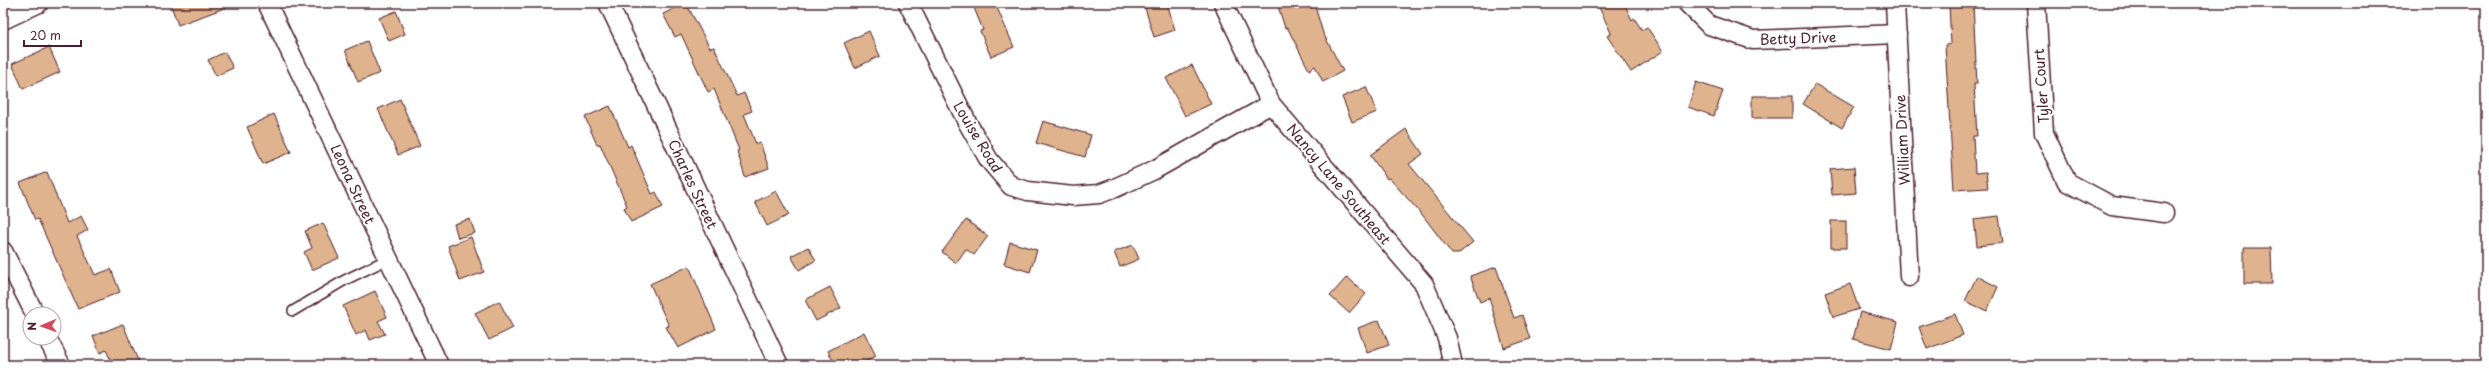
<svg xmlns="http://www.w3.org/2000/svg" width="2489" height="368" font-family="'Playpen Sans',sans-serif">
  <rect width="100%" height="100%" fill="#fff"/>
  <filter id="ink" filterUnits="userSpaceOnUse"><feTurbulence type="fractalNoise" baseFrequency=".025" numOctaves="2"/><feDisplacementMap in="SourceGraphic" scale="8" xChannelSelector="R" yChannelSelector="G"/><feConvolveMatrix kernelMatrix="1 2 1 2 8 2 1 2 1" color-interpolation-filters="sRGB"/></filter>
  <g filter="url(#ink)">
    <g fill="#deb38e" stroke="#4a1f2b">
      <path d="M170,3H233V5L178,25Z"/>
      <path d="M686,3L710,48L714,47L737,96L744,93L752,111L744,114L756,144L760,143L769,168L745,177L737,151L739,150L714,89L708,92L681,34L675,37L663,14Z"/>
      <path d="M972,3H995L1014,47L991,57L980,31L983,30Z"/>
      <path d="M1160,3H1167L1175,30L1154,37L1145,8Z"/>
      <path d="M1277,3H1314L1323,33L1343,71L1323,82L1315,66L1309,70L1287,27L1285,28Z"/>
      <path d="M1597,3H1624L1632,20L1634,18L1642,30L1647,27L1663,51L1631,72L1607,36L1611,33Z"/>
      <path d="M1973,3L1977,84H1974L1977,136H1973L1975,173L1986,172L1988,188L1954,190L1945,45L1951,44L1949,5Z"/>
      <path d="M396,11L405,34L389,41L379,18Z"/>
      <path d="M869,31L880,56L855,68L844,43Z"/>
      <path d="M367,41L380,73L358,82L345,50Z"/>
      <path d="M49,47L60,72L23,89L12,64Z"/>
      <path d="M225,52L233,68L216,76L208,60Z"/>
      <path d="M1192,65L1211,104L1185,116L1166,78Z"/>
      <path d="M1696,82L1723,91L1714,116L1688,107Z"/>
      <path d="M1815,84L1854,107L1842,128L1803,104Z"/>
      <path d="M1366,87L1377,112L1352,122L1342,97Z"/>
      <rect x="1752" y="96" width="40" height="22"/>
      <path d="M400,99L420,146L398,155L378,109Z"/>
      <path d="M610,106L628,147L631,145L652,194L656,192L663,207L631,222L624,208L627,206L600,144L597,145L585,117Z"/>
      <path d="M274,114L291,152L263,164L247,127Z"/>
      <path d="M1043,121L1091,135L1085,157L1036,143Z"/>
      <path d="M1406,129L1423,154L1409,164L1473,242L1458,254H1452L1424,217L1389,178L1387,179L1370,155Z"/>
      <path d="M1854,167L1856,193L1832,195L1830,169Z"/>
      <path d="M47,172L67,223L81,216L88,230L77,236L95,275L111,269L120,292L78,309L38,219L35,220L20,183Z"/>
      <path d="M776,191L789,215L767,226L755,202Z"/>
      <path d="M1999,216L2003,243L1977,246L1974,219Z"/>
      <path d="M470,219L475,233L458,238L454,224Z"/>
      <path d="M966,220L988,236L974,255L966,249L956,263L942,252Z"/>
      <rect x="1831" y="221" width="15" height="27"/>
      <path d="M323,223L339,258L312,270L304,252L312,248L305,231Z"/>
      <path d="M471,237L484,272L460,281L448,246Z"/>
      <path d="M1010,242L1037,250L1030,272L1004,264Z"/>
      <path d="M1133,245L1139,259L1120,267L1114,252Z"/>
      <path d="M808,247L816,260L799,270L791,256Z"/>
      <path d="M2244,248H2271L2272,284H2244Z"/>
      <path d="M689,266L716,329L678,348L666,327L669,326L650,284Z"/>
      <path d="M1496,267L1514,318L1522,315L1530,339L1504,348L1489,298L1480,302L1470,276Z"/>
      <path d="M1977,276L1998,287L1987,311L1965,301Z"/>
      <path d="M1347,277L1366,294L1349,313L1330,296Z"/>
      <path d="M1850,284L1859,309L1833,317L1825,293Z"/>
      <path d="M830,287L841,308L816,321L805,300Z"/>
      <path d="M375,291L387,317L378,321L385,334L370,340L366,330L356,335L343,306Z"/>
      <path d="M499,301L513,328L489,340L475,313Z"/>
      <path d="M1860,312L1898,322L1891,349L1853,339Z"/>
      <path d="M1955,314L1963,335L1927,349L1919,327Z"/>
      <path d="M1379,320L1389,345L1367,353L1358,328Z"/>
      <path d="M123,324L138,361L129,365H113L106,350L100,353L93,336Z"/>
      <path d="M864,332L876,356L859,365H835L828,351Z"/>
    </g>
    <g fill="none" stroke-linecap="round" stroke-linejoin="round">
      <defs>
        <path id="service" d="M293,311L345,280L388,259"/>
        <g id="minor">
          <path d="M267,3L439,365"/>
          <path d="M608,3L779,365"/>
          <path d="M908,3L967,122L989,160L1011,186L1028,191L1073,196L1099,194L1115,188L1154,170L1271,104"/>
          <path d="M1223,3L1271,104L1424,284L1447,338L1453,365"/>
          <path d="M1687,3L1709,25L1753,40L1897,34"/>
          <path d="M1895,3L1909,277"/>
          <path d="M2036,3L2044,133L2067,182L2112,206L2164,213"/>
          <path d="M3,20L39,3"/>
          <path d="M3,251L35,314"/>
          <path d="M47,338L61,365"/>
        </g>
      </defs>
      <use href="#service" stroke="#4a1f2b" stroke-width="12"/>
      <use href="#minor" stroke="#4a1f2b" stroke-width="21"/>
      <use href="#service" stroke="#fff" stroke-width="9"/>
      <use href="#minor" stroke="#fff" stroke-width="18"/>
    </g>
  </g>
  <g text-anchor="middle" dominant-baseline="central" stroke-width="4" stroke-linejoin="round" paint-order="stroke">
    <g font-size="14" fill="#4a1f2b" stroke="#fff">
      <text transform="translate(1798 38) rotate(-2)">Betty Drive</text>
      <text transform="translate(2041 86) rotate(-94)">Tyler Court</text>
      <text transform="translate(978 137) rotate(59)">Louise Road</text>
      <text transform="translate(1902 140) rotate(-93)">William Drive</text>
      <text transform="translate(353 184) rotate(65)">Leona Street</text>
      <text transform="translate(693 184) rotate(65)">Charles Street</text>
      <text transform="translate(1339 184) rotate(50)">Nancy Lane Southeast</text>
    </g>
  </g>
  <rect width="2489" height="368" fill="none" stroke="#fff" stroke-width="16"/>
  <rect x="8" y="8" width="2473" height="352" fill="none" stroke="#4a1f2b" stroke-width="1.5" filter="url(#ink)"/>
  <g transform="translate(42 326) rotate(268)"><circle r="19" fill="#ffffff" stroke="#b7a5aa"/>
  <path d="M0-3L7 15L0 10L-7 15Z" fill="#d1495b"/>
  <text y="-6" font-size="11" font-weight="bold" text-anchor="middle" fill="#4a1f2b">N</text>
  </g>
  <path d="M24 40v6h57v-6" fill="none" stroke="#4a1f2b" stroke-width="2"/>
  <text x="30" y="40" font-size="12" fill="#4a1f2b" stroke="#ffffff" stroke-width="3" paint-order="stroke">20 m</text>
</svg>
